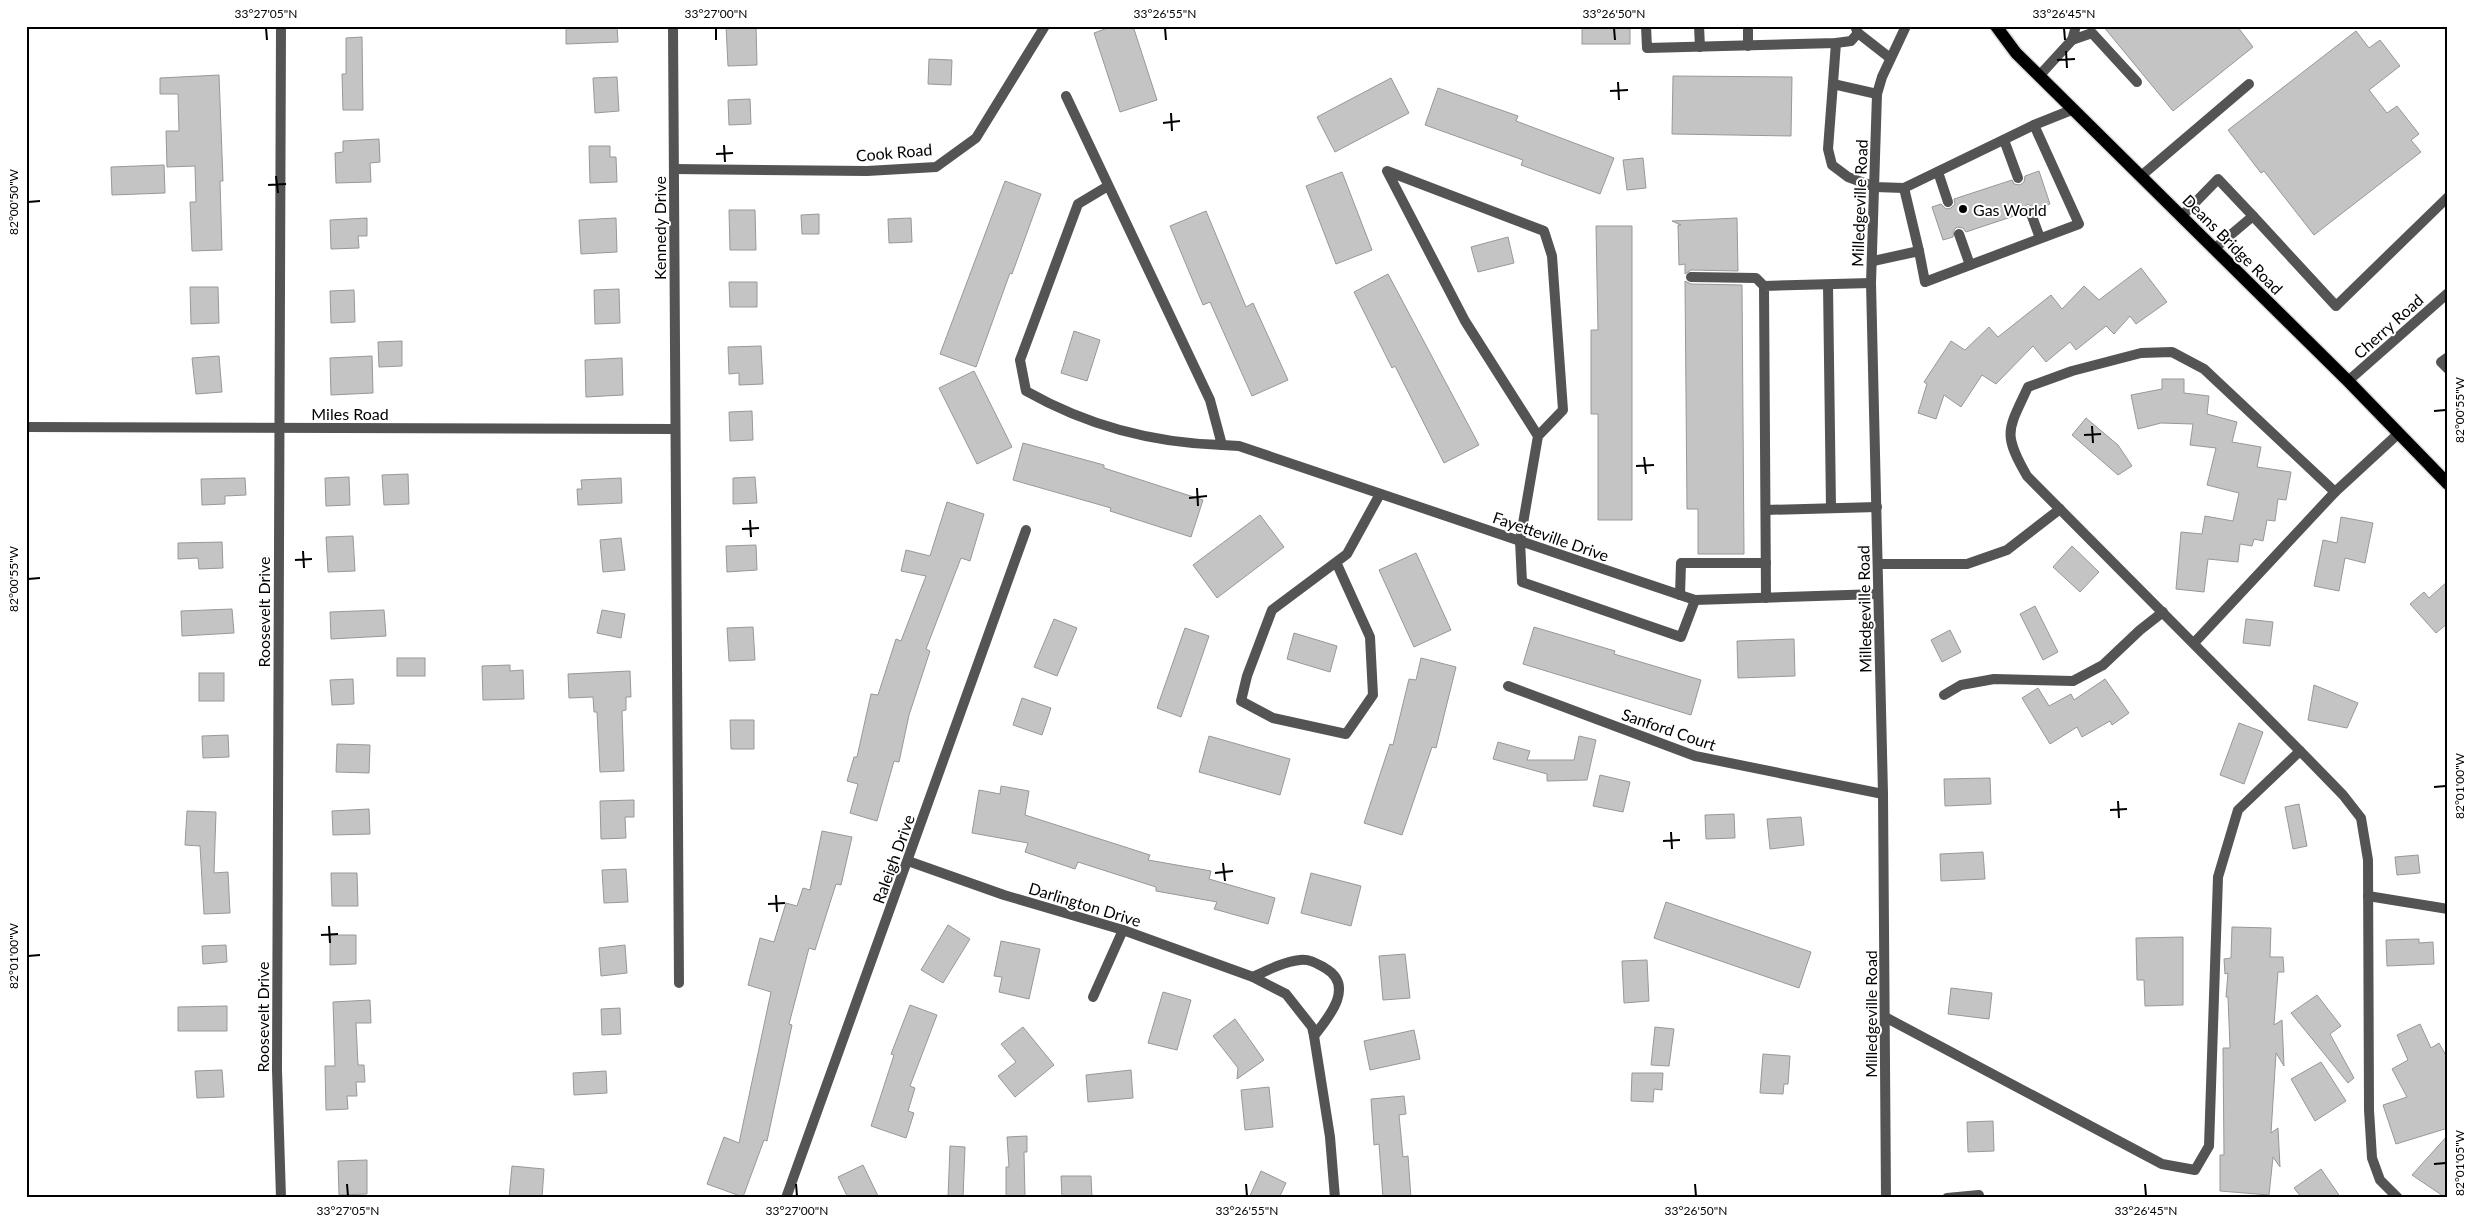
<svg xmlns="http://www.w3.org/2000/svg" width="2474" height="1224" font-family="Lato,sans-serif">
  <rect width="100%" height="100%" fill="#fff"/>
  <g fill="#c4c4c4" stroke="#989898">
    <path d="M566,26H617L618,42L566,44Z"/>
    <path d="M726,26H756L757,65L728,66Z"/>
    <path d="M1113,26H1133L1157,100L1120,112L1094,33Z"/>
    <rect x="1582" y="26" width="48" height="18"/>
    <path d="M2103,26H2237L2253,47L2173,111Z"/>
    <path d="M2356,31L2369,48L2380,40L2400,66L2369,90L2387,113L2397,106L2419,134L2411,140L2421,152L2314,235L2264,171L2261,173L2228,130Z"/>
    <path d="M362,37L363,110H343L342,74H346V38Z"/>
    <path d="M929,59L952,60L951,85L928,84Z"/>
    <path d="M219,75L223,181H220L222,250L192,251L190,202H196L195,166L167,167L166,131H179L178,94H160V78Z"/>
    <path d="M1673,76L1792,77L1791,136L1672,134Z"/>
    <path d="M617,77L619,111L595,113L593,78Z"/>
    <path d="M1391,78L1409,113L1335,152L1317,117Z"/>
    <path d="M1438,88L1518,116L1516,121L1614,158L1600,194L1521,165L1523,160L1425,125Z"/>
    <path d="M750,99L751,124L729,125L728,100Z"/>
    <path d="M379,139L380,162L370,163L371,182L336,183L335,153L343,152V141Z"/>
    <path d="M589,146H610V157H616L617,182L590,183Z"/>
    <path d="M1643,158L1646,188L1627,190L1623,160Z"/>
    <path d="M164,165L165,193L112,195L111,167Z"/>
    <path d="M2039,171L2050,204L2036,209L2028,204L2024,207L2023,213L1966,232L1963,228L1957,227L1954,230L1953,237L1943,240L1932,207L1941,204L1946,209L1951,208L1955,204L1954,199L2012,180L2014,184L2020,185L2024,182L2025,176Z"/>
    <path d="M1342,172L1372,250L1336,264L1306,186Z"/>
    <path d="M1005,181L1041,194L1012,274L1010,273L976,367L940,354Z"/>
    <path d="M729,210H755L756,250H730Z"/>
    <path d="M1206,211L1246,307L1253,303L1288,380L1252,396L1210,302L1203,305L1170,226Z"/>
    <path d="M819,214V234H802L801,215Z"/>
    <path d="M367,218V236H358L359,248L331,249L330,220Z"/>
    <path d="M616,218L617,252L581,254L579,220Z"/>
    <path d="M911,218L912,242L889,243L888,219Z"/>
    <path d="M1737,218L1738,271L1691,270L1685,274V264L1679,265L1678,225H1681L1672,221Z"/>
    <path d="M1596,226H1632V520H1598V414H1591V330H1598Z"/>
    <path d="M1508,237L1514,263L1478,272L1471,247Z"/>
    <path d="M2141,268L2167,302L2136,324L2130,316L2114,334L2106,326L2076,350L2070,342L2046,362L2033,346L1996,384L1982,375L1961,407L1944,395L1936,419L1918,413L1927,384L1924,382L1951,341L1965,350L1989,327L1998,337L2051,295L2062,309L2084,286L2099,300Z"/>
    <path d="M1388,274L1479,445L1444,463L1395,366L1392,368L1354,292Z"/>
    <path d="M1685,281L1691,284L1742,285L1744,554H1698V509H1687Z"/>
    <path d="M729,282H757V307H730Z"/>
    <path d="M190,287H218L219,323L191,324Z"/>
    <path d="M619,289L620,323L595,324L594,290Z"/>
    <path d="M354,290L355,322L331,323L330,291Z"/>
    <path d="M1074,331L1100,340L1087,381L1061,373Z"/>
    <path d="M402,341V366L379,367L378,342Z"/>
    <path d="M761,346L763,384L739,385V373L729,374L728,347Z"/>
    <path d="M219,356L222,392L196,394L192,358Z"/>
    <path d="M372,356L373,393L331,395L330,358Z"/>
    <path d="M622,358L623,395L586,397L585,360Z"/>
    <path d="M974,371L1012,447L977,464L939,388Z"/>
    <path d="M2162,379H2184V393L2209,396L2207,414L2237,422L2232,442L2261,447L2257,467L2291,472L2286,500L2278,499L2275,521L2267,520L2263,541L2254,539L2252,546L2240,544L2238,562L2208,559L2204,592L2176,589L2181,532L2202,534L2205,516L2233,521L2239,493L2207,485L2216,448L2190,445L2193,424L2161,423L2138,429L2131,395L2162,389Z"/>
    <path d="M752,411L753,440L730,441L729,412Z"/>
    <path d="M2086,418L2118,445L2132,466L2118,475L2072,435Z"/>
    <path d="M1023,443L1104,465V468L1203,500L1191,537L1110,511L1111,508L1013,480Z"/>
    <path d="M408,474L409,504L384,505L382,475Z"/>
    <path d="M349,477L350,505L326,506L325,478Z"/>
    <path d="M755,477L757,503L733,504V478Z"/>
    <path d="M245,478L246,495L225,496V504L202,505L201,479Z"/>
    <path d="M621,478L622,503L578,505L577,489H582L581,480Z"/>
    <path d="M947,502L984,514L970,561L961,558L926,649L930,651L909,715L899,762L894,761L877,821L850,813L858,784L847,781L854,757H857L871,694L878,695L896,639L901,641L926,576L901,571L906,550L930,556Z"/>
    <path d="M1260,515L1284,547L1217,598L1193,565Z"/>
    <path d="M2341,517L2373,523L2365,563L2345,558L2339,591L2314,586L2323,540L2337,543Z"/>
    <path d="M353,536L355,571L328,572L326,537Z"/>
    <path d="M621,538L625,570L603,572L600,540Z"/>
    <path d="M222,542L223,568L199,569L198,558L178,559V543Z"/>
    <path d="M756,545L757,570L727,572L726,546Z"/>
    <path d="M2072,546L2099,572L2080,592L2053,567Z"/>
    <path d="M1416,553L1451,630L1414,647L1379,570Z"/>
    <path d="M2448,581V623L2436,633L2410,604L2424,592L2429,598Z"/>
    <path d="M2035,606L2058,652L2043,660L2020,614Z"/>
    <path d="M232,609L234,633L182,636L181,611Z"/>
    <path d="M384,610L386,636L331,639L330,612Z"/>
    <path d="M602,610L625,614L621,638L597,633Z"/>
    <path d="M1054,619L1077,628L1057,676L1034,667Z"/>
    <path d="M2246,619L2273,622L2270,646L2243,643Z"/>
    <path d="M753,627L755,660L729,661L727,628Z"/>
    <path d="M1534,627L1615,651L1614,654L1701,680L1691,715L1523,664Z"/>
    <path d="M1185,628L1209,636L1181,717L1157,708Z"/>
    <path d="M1950,630L1961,652L1942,662L1931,640Z"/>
    <path d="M1294,633L1337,646L1330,672L1287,659Z"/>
    <path d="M1794,639L1795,676L1738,678L1737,641Z"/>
    <rect x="397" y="658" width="28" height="18"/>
    <path d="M1421,658L1456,667L1436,748L1432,747L1402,835L1364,823L1390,744L1393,745L1409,679L1416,680Z"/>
    <path d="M510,665V671L523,670L524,699L483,700L482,666Z"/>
    <path d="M630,671L631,697H626V710L622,711L624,771L600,772L597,712H594L593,697L569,698L568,674Z"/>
    <rect x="199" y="673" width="25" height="28"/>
    <path d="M353,679L354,704L332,705L330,680Z"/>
    <path d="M2105,679L2129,713L2112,725L2110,721L2082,737L2077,727L2050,744L2022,698L2038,688L2049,706L2071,694L2074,700Z"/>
    <path d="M2314,685L2358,703L2347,728L2308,720Z"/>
    <path d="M1022,698L1051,708L1042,735L1013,725Z"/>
    <path d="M730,720H754V749H731Z"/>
    <path d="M2239,723L2263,732L2244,784L2220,775Z"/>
    <path d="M228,735L229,757L203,758L202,736Z"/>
    <path d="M1209,736L1290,759L1280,795L1199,772Z"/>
    <path d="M1579,736L1596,740L1587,780L1547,781V774L1493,759L1498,742L1530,751L1527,760H1574Z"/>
    <path d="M337,744L370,745L369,773L336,772Z"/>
    <path d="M1600,775L1630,782L1623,812L1593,806Z"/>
    <path d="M1990,778L1991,804L1945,806L1944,779Z"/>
    <path d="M1001,786L1029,791L1025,815L1150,855L1148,860L1211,871L1209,879L1275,898L1268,924L1214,909L1217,902L1156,891V887L1078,862L1075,869L1025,852L1028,843L972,833L979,790L1000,794Z"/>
    <path d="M634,800V817H625L626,838L601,839L600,801Z"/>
    <path d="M2299,804L2307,846L2293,849L2285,807Z"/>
    <path d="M369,809L370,834L333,835L332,811Z"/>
    <path d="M187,811L216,812L214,873L228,872L230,913L204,914L200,846L185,845Z"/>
    <path d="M1734,814L1735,838L1706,839L1705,815Z"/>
    <path d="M1801,817L1804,845L1770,849L1767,819Z"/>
    <path d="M822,831L852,837L841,885L836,884L815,950L809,948L789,1024L792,1025L767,1141L764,1140L743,1197L707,1184L724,1137L739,1143L771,992L748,985L760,938L774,942L786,903L797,906L803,888L810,890Z"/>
    <path d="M1983,852L1985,879L1941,881L1940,854Z"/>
    <path d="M2418,855L2420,873L2397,875L2395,857Z"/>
    <path d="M626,869L628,902L604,903L602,870Z"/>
    <path d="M331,873H357L358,906H332Z"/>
    <path d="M1311,873L1361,886L1351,926L1301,913Z"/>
    <path d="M1666,902L1811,952L1799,988L1654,938Z"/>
    <path d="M948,925L970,939L943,983L921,970Z"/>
    <path d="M2232,927L2271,928L2270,957H2283L2284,972H2278L2274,1025L2282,1020L2284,1066L2276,1053L2271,1133L2278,1128L2280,1167L2273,1157L2269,1195L2220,1191V1155H2224L2223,1048H2230L2228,997H2226L2228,973L2225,974L2224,959L2231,958Z"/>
    <path d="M330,935H356V964L330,965Z"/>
    <path d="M2183,937V1005L2145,1006L2144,980H2137L2136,938Z"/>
    <path d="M2419,939V943L2433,942L2434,964L2387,966L2386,940Z"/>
    <path d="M1001,941L1040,949L1029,999L999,992L1002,977L994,976Z"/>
    <path d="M226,945L227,962L203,964L202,946Z"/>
    <path d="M625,945L627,973L601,976L599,948Z"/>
    <path d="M1405,954L1410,998L1383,1000L1379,956Z"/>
    <path d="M1647,960L1649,1001L1624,1003L1622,961Z"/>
    <path d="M1951,988L1992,993L1989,1019L1948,1014Z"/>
    <path d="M1163,992L1191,1000L1177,1050L1148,1043Z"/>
    <path d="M2317,995L2341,1026L2330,1034L2354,1078L2348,1083L2291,1013Z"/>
    <path d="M370,1000L371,1023H356L358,1065H364L365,1082H356L357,1096H347L348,1109L326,1110L325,1066H335L333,1002Z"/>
    <path d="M910,1005L937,1015L910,1086L915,1088L908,1111L914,1113L906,1138L871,1126L894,1055L891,1054Z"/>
    <path d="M227,1006V1031H178V1007Z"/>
    <path d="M620,1008L621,1034L602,1035L601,1009Z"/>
    <path d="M1235,1019L1264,1060L1237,1079L1238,1068L1213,1036Z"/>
    <path d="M2420,1024L2431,1048L2439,1043L2448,1059V1128L2396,1144L2383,1105L2407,1097L2392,1069L2408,1060L2397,1035Z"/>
    <path d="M1023,1027L1054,1065L1015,1097L998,1076L1016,1062L1001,1044Z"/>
    <path d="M1655,1027L1674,1029L1669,1066L1651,1065Z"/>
    <path d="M1414,1030L1420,1059L1370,1070L1364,1041Z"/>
    <path d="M1763,1054L1790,1056L1788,1084H1784L1783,1094L1760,1093Z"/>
    <path d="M2321,1062L2346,1101L2315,1121L2291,1079Z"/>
    <path d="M222,1070L224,1097L197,1098L195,1071Z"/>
    <path d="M1131,1070L1133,1098L1088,1102L1086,1075Z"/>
    <path d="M606,1071L607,1093L574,1095L573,1073Z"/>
    <path d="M1632,1073H1663L1662,1090L1654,1089L1653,1102L1631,1101Z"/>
    <path d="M1269,1087L1273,1127L1245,1130L1241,1090Z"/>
    <path d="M1404,1096L1406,1114L1399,1115L1403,1157L1408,1156L1411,1198H1383L1379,1144L1374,1145L1371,1099Z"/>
    <path d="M1993,1121L1994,1151L1968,1152L1967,1122Z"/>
    <path d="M2448,1135V1198H2446L2412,1175Z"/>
    <path d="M1027,1136V1152H1024L1025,1198H1006V1167H1009L1007,1137Z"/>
    <path d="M950,1146L965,1147L963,1198H948Z"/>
    <path d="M367,1160V1194L339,1195L338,1161Z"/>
    <path d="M863,1165L879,1198H848L838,1177Z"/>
    <path d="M512,1166L544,1169L542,1198H509Z"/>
    <path d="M2321,1169L2341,1198H2302L2294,1188Z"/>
    <path d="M1261,1171L1286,1183L1279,1198H1249Z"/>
    <path d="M1061,1176H1091L1092,1198H1062Z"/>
  </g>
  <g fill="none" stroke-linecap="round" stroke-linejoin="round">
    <defs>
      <path id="primary" d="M1996,26L2016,53L2348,381L2448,484"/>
    </defs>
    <use href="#primary" stroke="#dbdbdb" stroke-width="15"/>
    <g stroke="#545454" stroke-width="10">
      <path d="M1646,26L1647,48L1836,43L1851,41L1858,33"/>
      <path d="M1699,26L1700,47"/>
      <path d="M1748,26V46"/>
      <path d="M1855,26L1858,33L1890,58"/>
      <path d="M2072,40L2092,33L2137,82"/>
      <path d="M1836,43L1828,149L1832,165L1848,177L1875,187L1904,188L2034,125L2074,109"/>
      <path d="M2039,76L2072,40L2076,26"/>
      <path d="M1833,84L1877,94"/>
      <path d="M1066,96L1210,400L1222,445C1154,443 1086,425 1026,391L1020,360L1078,204L1108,186"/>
      <path d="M2004,140L2018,178"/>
      <path d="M1938,172L1948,202"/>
      <path d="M2141,176L2249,84"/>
      <path d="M1904,188L1919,251"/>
      <path d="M2030,211L2040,238"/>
      <path d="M2182,216L2218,179L2253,216"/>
      <path d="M1959,234L1970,265"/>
      <path d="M2214,249L2253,216L2336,306L2448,197"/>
      <path d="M1873,261L1919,251L1925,282L2079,224L2034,125"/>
      <path d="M1691,277L1756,278L1764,286"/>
      <path d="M1828,285L1831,508"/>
      <path d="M2448,357L2441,362L2448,369"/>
      <path d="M2348,381L2448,293"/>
      <path d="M1538,436L1563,410L1552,256L1544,231L1387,171L1465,321L1538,436L1520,541L1522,582L1681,637L1695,600"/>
      <path d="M2335,492L2204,369L2172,352L2141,353L2072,371L2028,387C2008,430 2002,433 2027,476L2307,758L2343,795L2361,818L2368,860L2369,1110L2372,1158L2380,1180L2398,1198"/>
      <path d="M1766,510L1877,507"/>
      <path d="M1336,562L1370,637L1373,695L1346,734L1273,718L1241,701L1247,676L1272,610L1347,554L1380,494"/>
      <path d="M1878,564H1967L2007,550L2060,509"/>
      <path d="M1680,595L1681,563H1766"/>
      <path d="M1766,598L1764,286L1871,283"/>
      <path d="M2194,643L2335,492L2399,433"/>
      <path d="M1944,695L1961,685L1994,679L2073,681L2103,665L2140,630L2163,612"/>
      <path d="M2368,896L2448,909"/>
      <path d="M1885,1017L2162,1164L2195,1170L2209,1146L2218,877L2238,810L2300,751"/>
      <path d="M1947,1198L1979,1195V1198"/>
    </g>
    <g stroke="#545454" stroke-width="10">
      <path d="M673,26L679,983"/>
      <path d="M674,169L867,171L936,167L976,138L1045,26"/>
      <path d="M26,427L674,429"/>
      <path d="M1222,445L1239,446L1695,600L1878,594"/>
      <path d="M1508,686L1695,756L1883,794"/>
      <path d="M908,861L1004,895L1123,930L1253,977L1286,994L1312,1027L1314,1036L1330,1137L1335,1198"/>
      <path d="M1253,977C1268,970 1283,962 1300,960C1310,959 1316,963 1325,968C1356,986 1328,1018 1314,1036"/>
      <path d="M1093,997L1123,930"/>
      <path d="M281,1198L277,1070L281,26"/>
      <path d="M786,1198L1026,530"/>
    </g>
    <path stroke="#545454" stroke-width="10" d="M1886,1198L1883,794L1871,283L1877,94L1882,77L1906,26"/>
    <use href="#primary" stroke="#000" stroke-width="12"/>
  </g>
  <path fill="none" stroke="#000" stroke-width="2" d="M266,28L267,40M716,28V40M1165,28L1166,40M1614,28L1615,40M2064,28L2065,40M2066,51L2067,68M2057,60L2075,59M1618,82L1619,100M1610,91L1628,90M1171,113L1172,131M1163,123L1180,121M724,145L725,162M716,154L733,153M276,176L278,193M268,185L286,184M28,202L40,201M2434,411L2446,410M2092,426L2093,443M2084,435L2101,434M1644,457L1646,474M1636,466L1654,465M1197,488L1198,506M1189,498L1207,496M750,520L751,537M742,529L759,528M303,551L304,568M295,560L312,559M28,579L40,578M2434,787L2446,786M2118,801L2119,818M2110,810L2127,809M1671,832L1672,849M1663,841L1680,840M1223,863L1225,881M1215,873L1233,871M776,895L777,912M768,904L785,903M329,926L330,943M321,935L338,934M28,956L40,955M2434,1164L2446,1163M347,1184L348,1196M796,1184L797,1196M1246,1184L1247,1196M1695,1184L1696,1196M2145,1184L2146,1196"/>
  <circle fill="#000" stroke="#fff" stroke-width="2" cx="1963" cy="209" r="5"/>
  <g text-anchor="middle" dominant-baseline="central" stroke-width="4" stroke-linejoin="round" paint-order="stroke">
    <g font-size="16" fill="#000" stroke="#fff">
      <text transform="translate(894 152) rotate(-5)">Cook Road</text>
      <text transform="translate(1859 203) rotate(-88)">Milledgeville Road</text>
      <text transform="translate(659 228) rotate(-90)">Kennedy Drive</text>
      <text transform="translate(2233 244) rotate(45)">Deans Bridge Road</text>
      <text transform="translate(2388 326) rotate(-42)">Cherry Road</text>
      <text x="350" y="413">Miles Road</text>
      <text transform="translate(1551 536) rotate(19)">Fayetteville Drive</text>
      <text transform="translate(1864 609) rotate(-91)">Milledgeville Road</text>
      <text transform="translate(263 612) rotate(-90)">Roosevelt Drive</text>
      <text transform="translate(1669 729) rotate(19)">Sanford Court</text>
      <text transform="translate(893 859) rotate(-70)">Raleigh Drive</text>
      <text transform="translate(1085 904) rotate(17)">Darlington Drive</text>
      <text transform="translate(1870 1014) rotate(-90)">Milledgeville Road</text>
      <text transform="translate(262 1017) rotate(-90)">Roosevelt Drive</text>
    </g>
    <g font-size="16" fill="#000" stroke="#fff" text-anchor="start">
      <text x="1973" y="209">Gas World</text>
    </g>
  </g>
  <rect width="2474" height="1224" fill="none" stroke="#ffffff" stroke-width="55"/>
  <rect x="28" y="28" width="2418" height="1168" fill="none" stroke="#000" stroke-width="2"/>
  <g font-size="12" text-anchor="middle" fill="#000">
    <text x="266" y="18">33°27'05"N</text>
    <text x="716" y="18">33°27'00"N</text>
    <text x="1165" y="18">33°26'55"N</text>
    <text x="1614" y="18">33°26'50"N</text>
    <text x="2064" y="18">33°26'45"N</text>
    <text transform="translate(14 202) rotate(-90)" y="4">82°00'50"W</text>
    <text transform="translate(2460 410) rotate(-90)" y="4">82°00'55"W</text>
    <text transform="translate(14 579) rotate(-90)" y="4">82°00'55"W</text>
    <text transform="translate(2460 786) rotate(-90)" y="4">82°01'00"W</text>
    <text transform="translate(14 956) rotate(-90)" y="4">82°01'00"W</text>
    <text transform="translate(2460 1163) rotate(-90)" y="4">82°01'05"W</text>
    <text x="348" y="1215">33°27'05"N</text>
    <text x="797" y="1215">33°27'00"N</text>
    <text x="1247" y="1215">33°26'55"N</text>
    <text x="1696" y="1215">33°26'50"N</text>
    <text x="2146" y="1215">33°26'45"N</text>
  </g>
</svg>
